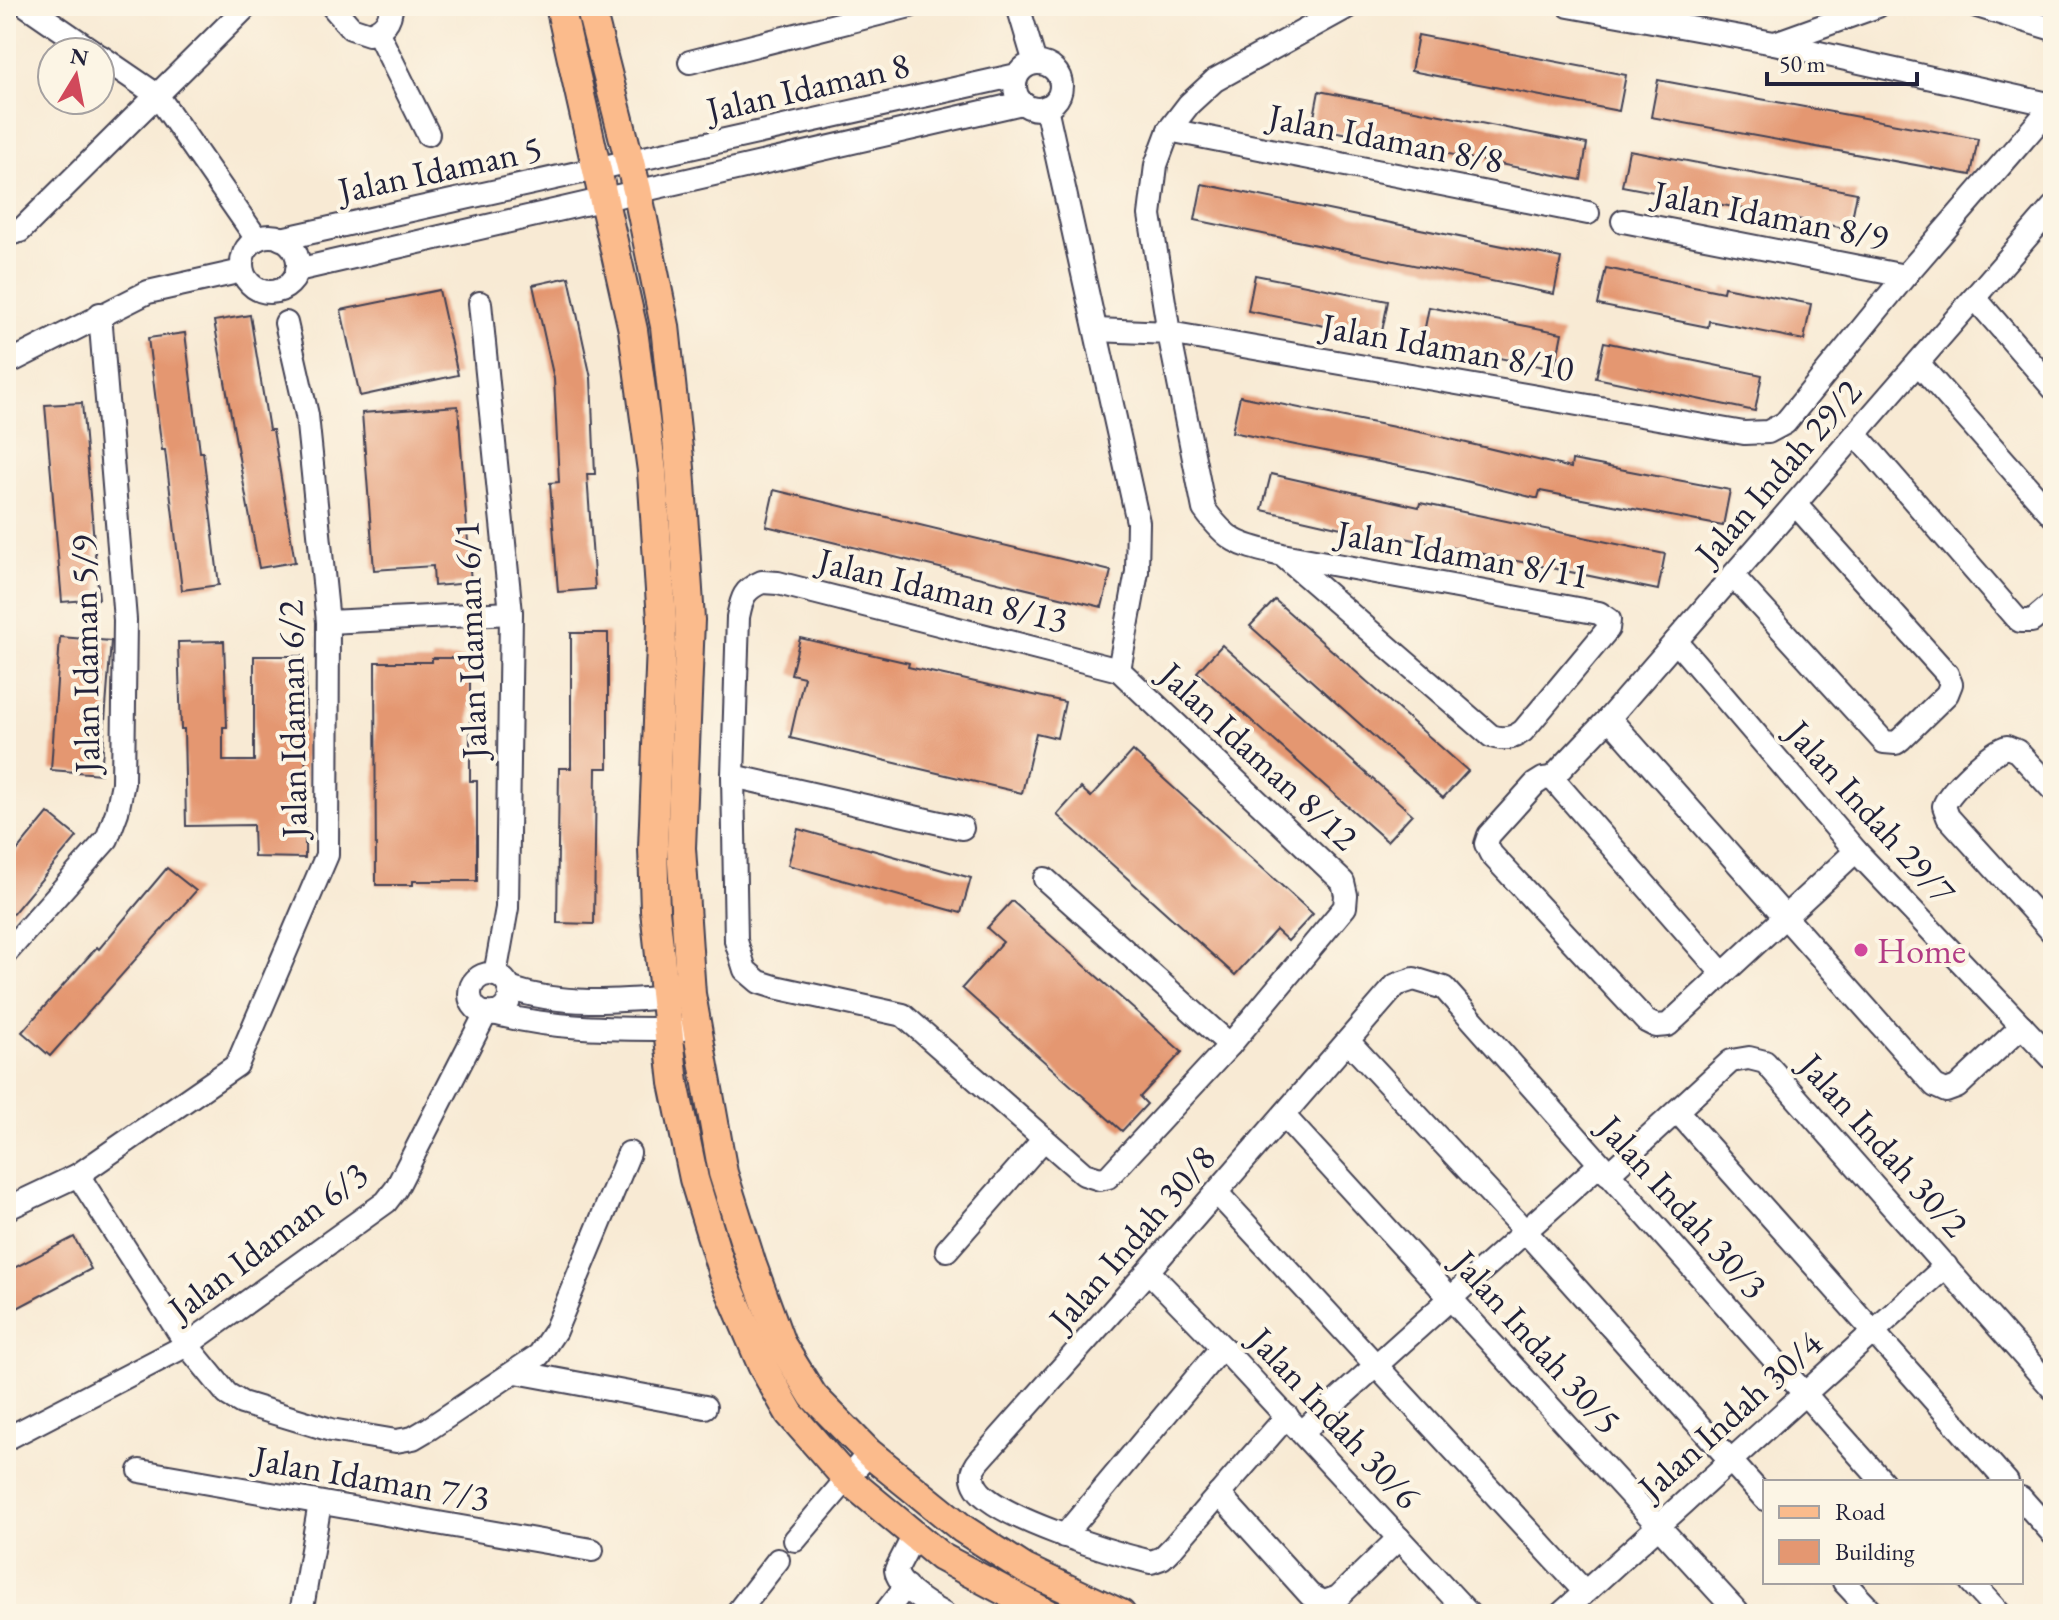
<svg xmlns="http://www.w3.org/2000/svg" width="2059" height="1620" font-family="'EB Garamond',serif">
  <rect width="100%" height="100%" fill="#fcf5e5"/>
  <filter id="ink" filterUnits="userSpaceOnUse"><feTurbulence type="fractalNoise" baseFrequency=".0125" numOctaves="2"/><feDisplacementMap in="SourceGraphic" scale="16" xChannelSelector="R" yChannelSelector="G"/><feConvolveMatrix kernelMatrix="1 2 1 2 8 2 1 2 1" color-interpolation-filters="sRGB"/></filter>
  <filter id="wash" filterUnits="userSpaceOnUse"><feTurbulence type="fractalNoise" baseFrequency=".006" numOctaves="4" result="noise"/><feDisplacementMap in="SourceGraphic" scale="32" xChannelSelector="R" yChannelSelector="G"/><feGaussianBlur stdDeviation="1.8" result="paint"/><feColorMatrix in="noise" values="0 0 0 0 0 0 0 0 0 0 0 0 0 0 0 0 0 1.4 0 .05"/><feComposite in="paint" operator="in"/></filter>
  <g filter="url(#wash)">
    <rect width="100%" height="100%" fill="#f8ead4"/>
    <g id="blocks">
      <g fill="#e49771">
        <path d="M1418,35L1626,75L1619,111L1411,71Z"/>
        <path d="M1658,80L1978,139L1971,175L1651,117Z"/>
        <path d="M1319,91L1587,144L1581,180L1312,127Z"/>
        <path d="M1629,150L1857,193L1850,229L1622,186Z"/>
        <path d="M1202,184L1561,258L1554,294L1195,220Z"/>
        <path d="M1606,268L1723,292L1724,287L1811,304L1804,340L1709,321L1708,327L1598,305Z"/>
        <path d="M1255,275L1388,301L1381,337L1248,311Z"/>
        <path d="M569,277L591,378L595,474H587L595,589L558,592L550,483L559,482L554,379L533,285Z"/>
        <path d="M439,290L458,375L360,396L341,310Z"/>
        <path d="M1429,307L1562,333L1555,369L1422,343Z"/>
        <path d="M250,315L269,430H273L295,562L259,568L214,321Z"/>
        <path d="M185,333L200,452H203L219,585L182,590L165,450H162L148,338Z"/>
        <path d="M1604,342L1762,375L1755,411L1596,378Z"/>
        <path d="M1240,396L1429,434L1571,468L1572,460L1730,490L1723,526L1540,491L1538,498H1535L1428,472L1232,432Z"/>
        <path d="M82,403L99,599L62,602L45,405Z"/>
        <path d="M458,406L471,583L434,586L433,566L374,570L362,413Z"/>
        <path d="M1271,474L1419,507L1420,503L1665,554L1658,590L1395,536L1394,540L1262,510Z"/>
        <path d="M774,490L1111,571L1102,607L766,526Z"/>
        <path d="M1275,600L1468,771L1443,798L1250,626Z"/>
        <path d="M571,633H608V768H596L594,924L557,923L559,768H571Z"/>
        <path d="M60,637L111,641L101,774L51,770Z"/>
        <path d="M800,638L909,663L908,667L1065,702L1057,738L1036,733L1022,793L790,738L804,677L791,674Z"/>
        <path d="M224,641L227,727H223V761H254V656H306L305,858L254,857L253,825L186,826L184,729H181L178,642Z"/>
        <path d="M1222,645L1412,814L1387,841L1197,672Z"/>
        <path d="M432,658H470V781H477V881H413V885H376L375,662H432Z"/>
        <path d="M1133,751L1313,914L1288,941L1276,930L1235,975L1057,815L1081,788L1091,797Z"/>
        <path d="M48,813L77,837L6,922V864Z"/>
        <path d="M798,829L971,878L961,913L788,865Z"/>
        <path d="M167,868L196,891L50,1056L22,1032L97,947L99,949Z"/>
        <path d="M1012,901L1182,1052L1140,1097L1147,1104L1122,1131L962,988L1003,942L987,928Z"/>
        <path d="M74,1237L91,1269L6,1314V1272Z"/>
      </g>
    </g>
  </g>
  <g filter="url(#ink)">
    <use href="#blocks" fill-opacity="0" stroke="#424052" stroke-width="2"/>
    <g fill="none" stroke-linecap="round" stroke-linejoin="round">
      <defs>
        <g id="minor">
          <path d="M27,6L94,52"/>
          <path d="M332,6L351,28L369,34C383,30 391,21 391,6"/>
          <path d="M1018,6L1035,63"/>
          <path d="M1569,6L1774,43L2053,105"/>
          <path d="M1977,6L2053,29"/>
          <path d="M377,31L428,134"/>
          <path d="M1775,43L1878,6"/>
          <path d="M100,56L157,95L257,239"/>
          <path d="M690,62L910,6"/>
          <circle cx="1038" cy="86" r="23"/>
          <path d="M1046,107L1138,522L1137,572L1119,670"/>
          <path d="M1169,130L1588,213"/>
          <path d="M1623,221L1905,276"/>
          <path d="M6,235L20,231L247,6"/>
          <circle cx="270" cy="264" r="28"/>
          <path d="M281,239L1017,75"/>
          <path d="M297,270L1022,103"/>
          <path d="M1975,298L2053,388"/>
          <path d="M480,303L511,613L507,908L495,975"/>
          <path d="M1096,330L1169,333L1744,433L1768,432L1785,423L1905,276L2053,105"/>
          <path d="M1918,363L2053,516"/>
          <path d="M6,364L148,292L242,271"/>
          <path d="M1856,434L2015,617L2020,621H2032L2053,603"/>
          <path d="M1282,555L1491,736C1503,740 1512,739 1523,731L1608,629L1609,620L1599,613L1282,555C1241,545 1230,545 1204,509L1169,333L1150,215L1156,165L1169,130L1189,104L1215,80L1349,6"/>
          <path d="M1733,576L1884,742L1896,743L1901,739L1947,694L1951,684L1947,674L1795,504"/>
          <path d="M762,582L778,583L1119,670L1343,882L1346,895L1345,907L1230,1045L1108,1177L1100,1179L1084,1174L903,1015L775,987L759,982L745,970L736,941L733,776L738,617C742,598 743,590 762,582Z"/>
          <path d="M328,622L511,613"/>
          <path d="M1676,641L1856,851L2053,1059"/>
          <path d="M1609,718L1935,1086L1946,1091L1957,1087L2022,1026"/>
          <path d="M733,776L962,828"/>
          <path d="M1552,778L1609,718L2053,207"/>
          <path d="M1552,778L1723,974L1856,851"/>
          <path d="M1552,778L1543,779L1535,784L1489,835L1486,844L1491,854L1646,1021L1656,1026L1668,1025L1723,974"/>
          <path d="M2053,790L2017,751L2007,747C1992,750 1948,792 1944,806L1948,817L2053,933"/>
          <path d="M1045,879L1230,1045"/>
          <path d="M6,953L107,839L117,812L123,783L125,620L100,314"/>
          <circle cx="490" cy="994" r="20"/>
          <path d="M509,988C564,1007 621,1001 678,996"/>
          <path d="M493,1013C555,1030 619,1029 683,1029"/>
          <path d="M1348,1041L1525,1231L1765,1499"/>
          <path d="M1677,1111L2007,1482"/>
          <path d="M1284,1116L1739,1614"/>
          <path d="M1608,1174L1731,1061L1749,1058L1765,1062L2053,1389"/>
          <path d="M78,1175L187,1345L227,1394L242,1403L331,1430L396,1441L413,1438L430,1428L539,1355L555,1331L629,1153"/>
          <path d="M1217,1193L1585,1592"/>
          <path d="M6,1209L78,1175L237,1065L327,855L328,622L307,415L286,323"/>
          <path d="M947,1250L1044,1139"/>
          <path d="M1148,1271L1222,1347L1469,1614"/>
          <path d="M516,1372L705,1407"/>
          <path d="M1287,1416L1172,1548L1162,1558L1151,1562C1114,1553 996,1518 977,1488C970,1477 973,1468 980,1460L1148,1271L1396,985L1414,979L1444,988L1883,1482"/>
          <path d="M1302,1432L1600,1164"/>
          <path d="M6,1439L187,1345L386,1202L396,1189L486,1013"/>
          <path d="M140,1471L592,1550"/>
          <path d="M1219,1494L1310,1595L1324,1602L1338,1597L1399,1538"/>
          <path d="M2021,1498L2053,1534"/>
          <path d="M914,1535L896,1570C898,1587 929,1606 944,1614"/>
          <path d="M1064,1536L1222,1347"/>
          <path d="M795,1540L869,1453"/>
          <path d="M1844,1582L1874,1614"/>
          <path d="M1971,1582L2000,1614"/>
          <path d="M301,1614L320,1503"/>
          <path d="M736,1614L778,1560"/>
          <path d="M884,1614L906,1586"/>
          <path d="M1561,1614L1946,1266"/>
        </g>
        <g id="major">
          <path d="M560,6L633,330L652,471L662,620L653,848L655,910L674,1083L694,1179L723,1274L762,1365L790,1414L847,1479L941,1557L1048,1614"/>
          <path d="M590,6L637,190L665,326L680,468L690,620L681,848L691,994L723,1173L752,1265L781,1344L813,1396L869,1453L963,1529L1025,1569L1121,1614"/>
        </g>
      </defs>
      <use href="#minor" stroke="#424052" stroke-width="26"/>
      <use href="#major" stroke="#424052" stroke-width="32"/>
      <use href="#minor" stroke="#fff" stroke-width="22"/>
      <use href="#major" stroke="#fbbb8c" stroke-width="28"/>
    </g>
  </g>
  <circle fill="#d1479c" stroke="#fcf5e5" stroke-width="3" cx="1861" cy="950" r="8"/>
  <g text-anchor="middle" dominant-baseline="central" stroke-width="8" stroke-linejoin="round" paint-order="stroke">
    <g font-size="36" fill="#22223b" stroke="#fcf5e5">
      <text transform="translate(808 87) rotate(-13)">Jalan Idaman 8</text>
      <text transform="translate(1386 138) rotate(11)">Jalan Idaman 8/8</text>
      <text transform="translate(440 169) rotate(-12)">Jalan Idaman 5</text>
      <text transform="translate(1771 215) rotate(11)">Jalan Idaman 8/9</text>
      <text transform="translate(1448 347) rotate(10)">Jalan Idaman 8/10</text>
      <text transform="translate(1778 472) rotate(-49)">Jalan Indah 29/2</text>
      <text transform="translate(1463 554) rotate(10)">Jalan Idaman 8/11</text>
      <text transform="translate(943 590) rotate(14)">Jalan Idaman 8/13</text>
      <text transform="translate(470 640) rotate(-92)">Jalan Idaman 6/1</text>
      <text transform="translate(85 654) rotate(-91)">Jalan Idaman 5/9</text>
      <text transform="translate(292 719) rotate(-91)">Jalan Idaman 6/2</text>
      <text transform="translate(1259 756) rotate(43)">Jalan Idaman 8/12</text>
      <text transform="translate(1871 812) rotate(48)">Jalan Indah 29/7</text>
      <text transform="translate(1884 1145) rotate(48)">Jalan Indah 30/2</text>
      <text transform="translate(1683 1207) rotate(48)">Jalan Indah 30/3</text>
      <text transform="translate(1132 1238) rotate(-49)">Jalan Indah 30/8</text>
      <text transform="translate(268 1241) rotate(-37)">Jalan Idaman 6/3</text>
      <text transform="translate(1537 1342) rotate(48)">Jalan Indah 30/5</text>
      <text transform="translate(1730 1415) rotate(-42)">Jalan Indah 30/4</text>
      <text transform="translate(1335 1418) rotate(47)">Jalan Indah 30/6</text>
      <text transform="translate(372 1478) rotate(10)">Jalan Idaman 7/3</text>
    </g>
    <g font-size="36" fill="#b23c85" stroke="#fcf5e5" text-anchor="start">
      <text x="1877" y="950">Home</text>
    </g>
  </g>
  <rect width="2059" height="1620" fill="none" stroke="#fcf5e5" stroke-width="32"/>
  <rect x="1763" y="1480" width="260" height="104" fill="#fcf5e5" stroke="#a5a1a1" stroke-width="2"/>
  <rect x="1779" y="1506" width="40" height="12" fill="#fbbb8c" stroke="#a5a1a1" stroke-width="2"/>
  <text x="1835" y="1520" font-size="24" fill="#22223b">Road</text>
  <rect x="1779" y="1540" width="40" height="24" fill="#e49771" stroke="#a5a1a1" stroke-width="2"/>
  <text x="1835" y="1560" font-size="24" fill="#22223b">Building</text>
  <g transform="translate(76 76) rotate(10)"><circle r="38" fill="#fcf5e5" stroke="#a5a1a1" stroke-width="2"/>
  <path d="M0-6L14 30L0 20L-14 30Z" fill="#d1495b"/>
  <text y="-12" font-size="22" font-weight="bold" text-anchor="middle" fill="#22223b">N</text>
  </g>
  <path d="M1767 72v12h150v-12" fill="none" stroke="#22223b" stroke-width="4"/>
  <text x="1779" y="72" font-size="24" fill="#22223b" stroke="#fcf5e5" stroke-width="6" paint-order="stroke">50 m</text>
</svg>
